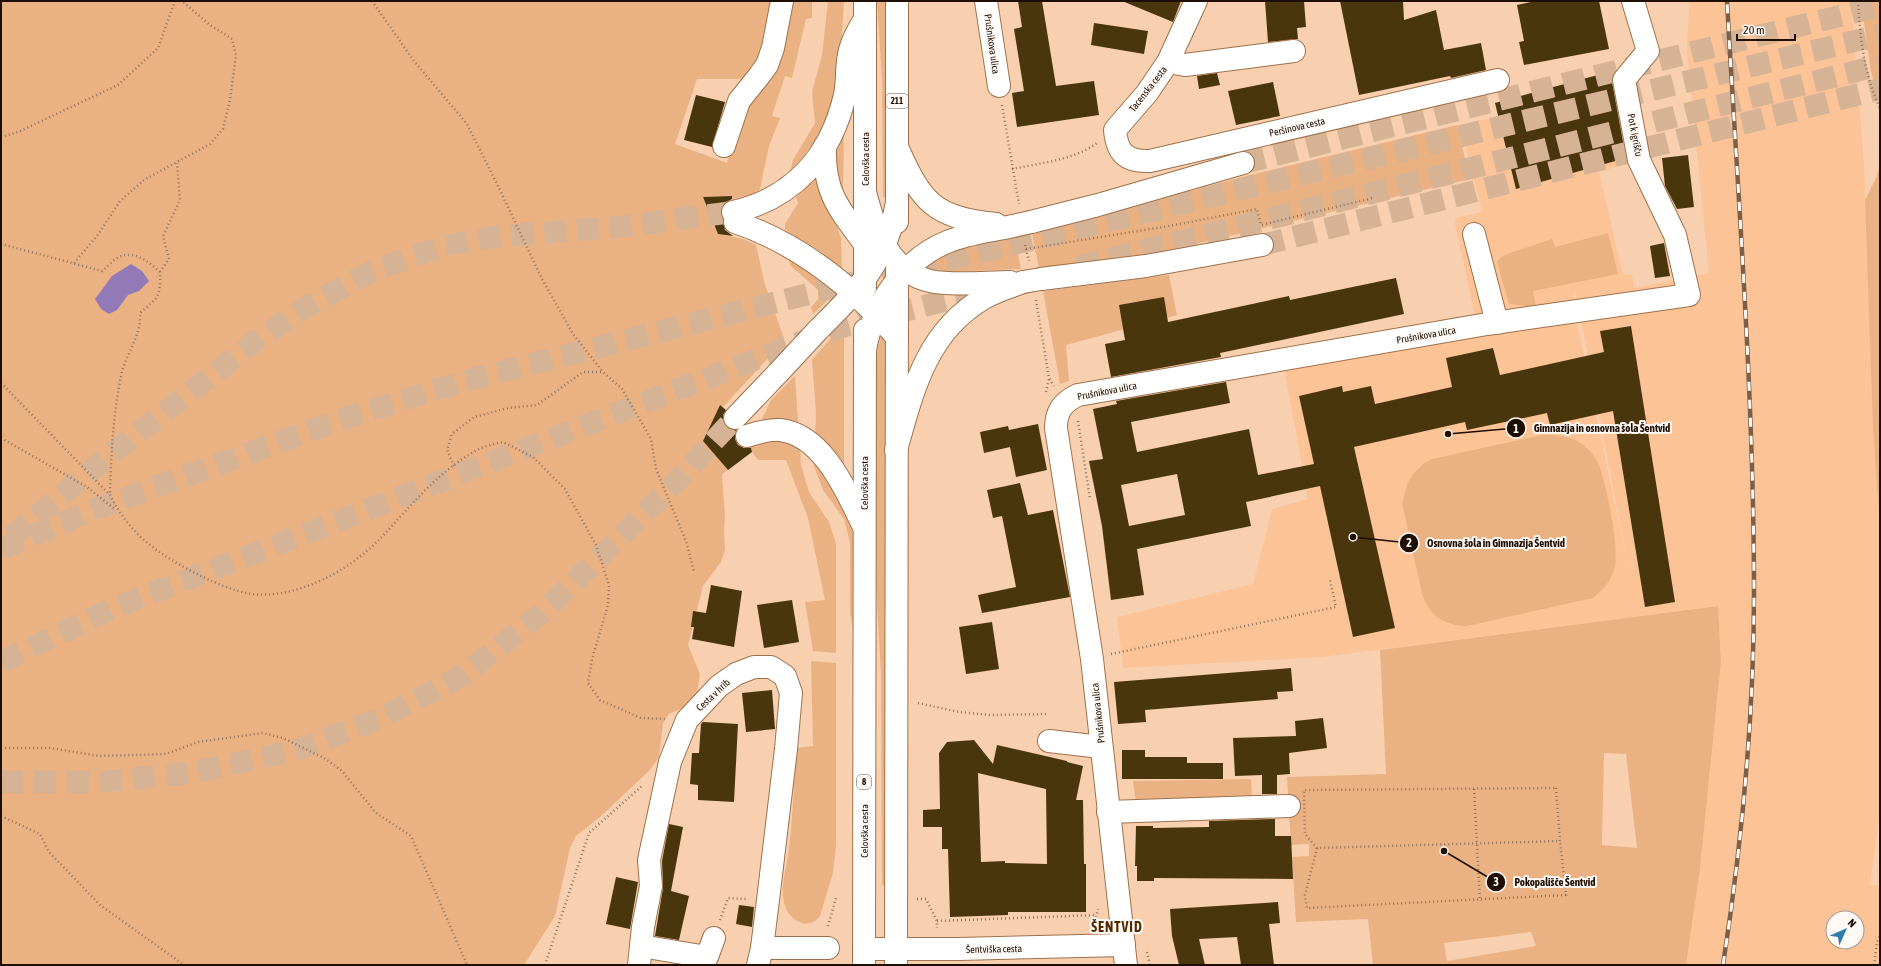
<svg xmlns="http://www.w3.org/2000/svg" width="1881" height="966" font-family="'Asap Condensed',sans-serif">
  <rect width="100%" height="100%" fill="#f8d0b0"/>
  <path fill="#fcc496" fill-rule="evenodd" d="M1689,1H1851L1864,164L1873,429L1880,528V812L1870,885H1880V965H1686L1700,869L1721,661L1718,606L1323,657L1123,668L1117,617L1253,584L1272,509L1308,499L1284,368L1479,334L1455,224L1456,218L1482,212L1460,125L1498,116L1495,103L1619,70L1639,160L1599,172L1623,275L1632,274L1634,288L1709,273L1687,52ZM1574,289L1581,320L1629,572L1576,317ZM1833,918H1857V942H1833Z"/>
  <g fill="#eab283" fill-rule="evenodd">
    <path d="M1,1H776L764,55L743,79H697L675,144L727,163L744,105L790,1H812V18L806,19L792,78L785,76L772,116L780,118L769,146L760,189L754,194L732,199V196L703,197L718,234L743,239L756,245L765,285L784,338L778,346L779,351L776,354L774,352L723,407L720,405L703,441L728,470L722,474L725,517L724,529L725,550L721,562L703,586L688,645L700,674L697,693L682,708L669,714L663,723L659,757L650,770L601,816L576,836L570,848L555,916L524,965H1Z"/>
    <path d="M828,1H844C841,47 841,94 818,136C810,149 799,161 790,173L793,160L815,123L812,92L822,55Z"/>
    <path d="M877,1H886L887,197H883L882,80Z"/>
    <path d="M1861,1H1880V99L1871,72Z"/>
    <path d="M1457,125L1470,179L1179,248L1143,255L1039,268L1032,234L1246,176Z"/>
    <path d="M843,130L844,132L843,194L837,185L833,155Z"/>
    <path d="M1880,164V514L1879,515L1873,429L1865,200L1877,176Z"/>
    <path d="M819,174L841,238L842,270L821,252L785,230V224L798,203L796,197Z"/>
    <path d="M1608,233L1618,274L1533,291L1536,307L1509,304L1497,262L1502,256L1552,239L1555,247Z"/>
    <path d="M1015,238L1021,269L947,272L930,268C936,251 998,241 1015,238Z"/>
    <path d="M789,259L834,289L833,295L813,314L811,307L818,299V290L790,265Z"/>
    <path d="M1169,275L1177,315L1066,345L1069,381L1060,384L1043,291Z"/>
    <path d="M842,325L844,327V470L853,533V628L850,613V542L844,519L823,490L814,466L816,412L812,360Z"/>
    <path d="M884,328L886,329L885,885H882L881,675L875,566L876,364L878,346Z"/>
    <path d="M795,376L801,465L809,492L829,522L836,543V653L813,651L805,602L825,600L808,518L786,460H758L752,452L750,445L771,400Z"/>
    <path d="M1542,435C1557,435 1573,436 1585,446C1590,451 1595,457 1598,463C1606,481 1619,547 1615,566C1612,580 1604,589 1593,598L1467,626C1445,626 1429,616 1422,594L1402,503L1408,482L1414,473L1424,463L1432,459Z"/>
    <path d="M1718,606L1721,661L1700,869L1686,965H1373L1368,919L1296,922L1292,857L1309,856V844L1291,845L1287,777L1386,774L1380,650ZM1604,753L1626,754L1637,848L1602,845ZM1531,932L1536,946L1447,961L1444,943Z"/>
    <path d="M811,661L836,663V845L833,873L820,916C815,922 810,925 802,923C795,921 787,914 785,906C779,888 787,867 789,849C793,815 794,781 796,748L813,746Z"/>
    <path d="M1251,779L1252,802L1136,803L1133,781Z"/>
  </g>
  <path fill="#927ab8" d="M131,264L142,271L149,281L139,291L128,295L117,310L109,314L101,309L95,299L112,276Z"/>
  <g fill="#4a360c" fill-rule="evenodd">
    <path d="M1018,1H1042L1056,86L1094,81L1099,115L1017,127L1012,93L1024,91L1014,29L1022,27Z"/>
    <path d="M1122,1H1181L1173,22Z"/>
    <path d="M1265,1H1304L1306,27L1297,28L1298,39L1268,42Z"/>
    <path d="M1340,1H1403L1404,20L1436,10L1444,50L1481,43L1486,70L1451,78L1450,76L1359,95Z"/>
    <path d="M1535,1H1599L1609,49L1524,65L1519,42L1524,41L1517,5Z"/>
    <path d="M1094,23L1148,31L1144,54L1091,45Z"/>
    <path d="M1616,70L1612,77V82L1626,158L1516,189L1495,103Z"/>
    <path d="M1217,73L1220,85L1199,89L1197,76Z"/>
    <path d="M1273,82L1280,116L1236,125L1228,91Z"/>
    <path d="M696,95L725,102L712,147L684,140Z"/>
    <path d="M1688,155L1694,207L1677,209L1665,186L1662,158Z"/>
    <path d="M732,196V199L724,203L721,210L725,230L733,236L718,234L703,197Z"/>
    <path d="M1664,243L1670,276L1655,278L1650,246Z"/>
    <path d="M1396,278L1404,314L1220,353L1221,357L1111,377L1105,344L1125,340L1119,305L1164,297L1168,322L1289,296L1290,300Z"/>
    <path d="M1631,326L1675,602L1645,607L1613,411L1550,425L1547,413L1467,430L1465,422L1354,447L1395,628L1353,637L1320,486L1246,502L1251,526L1137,549L1144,595L1111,600L1102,526L1089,461L1103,459L1093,409L1117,404L1116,401L1226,382L1230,403L1131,422L1137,452L1249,429L1258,475L1314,464L1299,396L1342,386L1343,392L1371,386L1375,404L1452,387L1446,358L1493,348L1500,375L1604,352L1600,331ZM1177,474L1185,515L1129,526L1121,485Z"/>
    <path d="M720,405L726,410L723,415V422L727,427L736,430L735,439L738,445L744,448H751L752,452L728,470L703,441Z"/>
    <path d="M1038,424L1047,470L1016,477L1010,447L984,453L980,432L1008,426L1009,430Z"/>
    <path d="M1020,483L1028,515L1053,510L1070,597L982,613L978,595L1016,587L1002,516L993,518L987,490Z"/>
    <path d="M711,585L742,591L734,647L692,639L694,627H691L693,611L706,613Z"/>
    <path d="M792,600L799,642L764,648L757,605Z"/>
    <path d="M992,622L999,669L966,674L959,627Z"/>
    <path d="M1291,668L1293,691L1277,692L1278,699L1145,710L1146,722L1118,724L1114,682Z"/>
    <path d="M772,690L775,729L746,732L742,693Z"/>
    <path d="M1323,718L1327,748L1289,753L1290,774L1277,775V794H1262V775L1235,776L1233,738L1296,736L1295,721Z"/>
    <path d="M703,722L738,724L734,802L698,800V785L690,784L692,753H699L701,724Z"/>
    <path d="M974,740L993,764L997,745L1067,761V762L1083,766L1076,800H1083L1084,864H1086V912H1008V915L950,917L948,849H942V827H923V810L940,809L939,753L947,742ZM978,773L1046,789L1047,864L1005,863V861L981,862Z"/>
    <path d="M1122,750H1145V757H1187V763H1223V779H1122Z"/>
    <path d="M1275,819V836H1291L1293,879L1154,878V881H1137V866H1135L1136,826H1153V828L1209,827V821Z"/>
    <path d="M669,824L683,827L671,891L689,896L679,940L655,936L663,888L662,861Z"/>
    <path d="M616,877L638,882L630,929L606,924Z"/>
    <path d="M1278,902L1280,923L1269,924L1274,965H1241L1237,937L1199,939L1205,965H1179L1172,936L1170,909Z"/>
    <path d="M739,905L754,907L752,927L736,924Z"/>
  </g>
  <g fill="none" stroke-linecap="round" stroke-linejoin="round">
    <g stroke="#d7b396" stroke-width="22" stroke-dasharray="22 11" stroke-linecap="butt">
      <path d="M1243,163L1880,6"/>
      <path d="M1262,245L1880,89"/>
      <path d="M1078,267L1880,65"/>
      <path d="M11,537L97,465L254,342L309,305L372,271L446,245L500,236L618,227L733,212"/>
      <path d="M1,549L95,509L336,421L461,382L840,286L1880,35"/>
      <path d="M1,662L113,608L834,329L998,287"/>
      <path d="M1,782H97L190,773L297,750L380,718L460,677L542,613L671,487L735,418"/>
    </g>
    <defs>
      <g id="minor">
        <path d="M986,1L999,86"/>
        <path d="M1196,1L1168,62L1147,93L1115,130C1117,153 1126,162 1150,161L1498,80"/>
        <path d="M1168,62L1185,65L1294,51"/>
        <path d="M724,146L739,101L759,76L767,65L773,48L782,1"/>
        <path d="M825,146C823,192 839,209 865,244"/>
        <path d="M1474,234L1497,323"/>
        <path d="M1049,741L1101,747"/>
        <path d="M1108,812L1289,806"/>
        <path d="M641,946L707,957L714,938"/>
        <path d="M762,948H828"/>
        <path d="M864,949H959L1124,945"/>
        <path d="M639,965L643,927L651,886L649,860L670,762L687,720L719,686L736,674L754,667H771L785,676L791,693L786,749L768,900L762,948L758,965"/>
        <path d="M1126,965L1092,659L1056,428C1056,411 1063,402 1078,395L1487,324L1689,295L1675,235L1639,160L1624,80L1648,51L1633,1"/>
      </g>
      <g id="major">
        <path d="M897,222V1"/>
        <path d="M865,288V1"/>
        <path d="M864,965L865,330"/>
        <path d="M896,965L897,270"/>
      </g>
      <g id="highway">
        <path d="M897,147C922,203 933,217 996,224"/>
        <path d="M865,192C874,228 889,272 930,281C953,286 987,282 1010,282"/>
        <path d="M733,212C794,198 831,156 845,95C848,82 846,68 849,55C851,42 858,30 865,19"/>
        <path d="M735,222C800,244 852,286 897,337"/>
        <path d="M1031,222L1098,205L1243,163"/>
        <path d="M1041,279L1146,266L1262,245"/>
        <path d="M817,331C858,290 887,261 897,202"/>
        <path d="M865,350C872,306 905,259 947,242C968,233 992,231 1013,226"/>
        <path d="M735,418L778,373"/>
        <path d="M747,436C757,433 769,429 780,430C824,435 847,493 864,527"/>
        <path d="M896,450C913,390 926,332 984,298C996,291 1010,287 1023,282"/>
      </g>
    </defs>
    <use href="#minor" stroke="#9e714a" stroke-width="24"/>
    <use href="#major" stroke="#9e714a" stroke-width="24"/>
    <use href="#highway" stroke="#9e714a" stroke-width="24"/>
    <g stroke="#90735d" stroke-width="2.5" stroke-dasharray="1 3" stroke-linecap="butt">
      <path d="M372,1L414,61L467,124L498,186L542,279L573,334L603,372"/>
      <path d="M1858,1C1860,37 1864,75 1880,108"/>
      <path d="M1002,105L1019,204"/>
      <path d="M1,137L18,132L118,85L158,48L175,1"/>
      <path d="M1012,169C1040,163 1074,160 1097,143"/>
      <path d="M1,244L102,271C107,267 113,260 119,257C135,250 149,262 160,272C161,296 158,298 140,313C142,336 125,354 121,376C113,415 111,455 110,495"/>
      <path d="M1025,245L1029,261"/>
      <path d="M1026,249L1169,226L1257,209L1261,225L1373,198"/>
      <path d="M74,263L97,236L120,201L144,180L210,144L223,129L230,100L236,55L232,39L210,25L182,1"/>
      <path d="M160,272L169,259L163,236L180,200L177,163"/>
      <path d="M1036,300L1049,378L1054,386"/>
      <path d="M1,383L110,495C130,535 157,553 195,573C211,581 228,589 246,593C292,602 347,572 379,540C409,508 437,472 477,450C484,446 494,444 503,442L533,457L565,489L596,545L609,585L608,605L592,659L588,683L600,700L641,718L666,719"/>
      <path d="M1046,392L1049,379"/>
      <path d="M1078,421L1090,499"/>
      <path d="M1,438L87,487L116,510"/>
      <path d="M454,466L447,450L452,434L474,417L508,408L537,405L583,372H603L622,389L651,439L656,469L686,541L694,572"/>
      <path d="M1111,654L1336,607L1330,580"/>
      <path d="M918,703L959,712L990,715L1046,714"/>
      <path d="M1,748H50L100,756L166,754L198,742L263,733L283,738L324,758L342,771L376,813L411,836L467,965"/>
      <path d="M1556,788L1560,841L1317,848L1305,834L1304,790Z"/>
      <path d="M1474,789L1480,901"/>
      <path d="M1,816L40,834L49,852L100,905L184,965"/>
      <path d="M1317,848L1305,895L1307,908L1566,895L1560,841"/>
      <path d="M917,899H926L937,921V928"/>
      <path d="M720,920L728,898L748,899"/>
      <path d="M937,921L1096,915"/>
      <path d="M1094,925L1098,909"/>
      <path d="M828,926L836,898"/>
      <path d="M1147,952L1150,965"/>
      <path d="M545,965L589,833L643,785"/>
      <path d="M1874,965L1877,942L1880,936"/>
    </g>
    <use href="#minor" stroke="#fff" stroke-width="22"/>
    <use href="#major" stroke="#fff" stroke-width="22"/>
    <use href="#highway" stroke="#fff" stroke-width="22"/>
    <defs>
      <path id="rail" d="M1723,965C1742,842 1754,717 1754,593C1754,395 1738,198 1727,1"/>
    </defs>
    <use href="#rail" stroke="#7a604b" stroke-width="4.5"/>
    <use href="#rail" stroke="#fef9f5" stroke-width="3" stroke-dasharray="9" stroke-linecap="butt"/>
    <defs>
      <g id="highway-bridge">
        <path d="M1013,226L1031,222"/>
        <path d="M1023,282L1041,279"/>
        <path d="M778,373L817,331"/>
      </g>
    </defs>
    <use href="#highway-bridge" stroke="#9e714a" stroke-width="24" stroke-linecap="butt"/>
    <use href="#highway-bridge" stroke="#fff" stroke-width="22"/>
  </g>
  <g text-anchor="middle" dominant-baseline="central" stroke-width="4" stroke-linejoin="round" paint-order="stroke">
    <g fill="#fef9f5" stroke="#61544a" stroke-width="1">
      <rect x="886" y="94" width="22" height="14" rx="3"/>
      <rect x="857" y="775" width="14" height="14" rx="3"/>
    </g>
    <g font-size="9" font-weight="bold" fill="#1e0d01">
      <text x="897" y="101">211</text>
      <text x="864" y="782">8</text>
    </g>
    <g font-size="10" fill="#1e0d01" stroke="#fef9f5">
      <text transform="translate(992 44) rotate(82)">Prušnikova ulica</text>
      <text transform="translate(1148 89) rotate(-52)">Tacenska cesta</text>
      <text transform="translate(1297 127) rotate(-13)">Peršinova cesta</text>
      <text transform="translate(1635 135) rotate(79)">Pot k igrišču</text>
      <text transform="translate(865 159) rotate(-90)">Celovška cesta</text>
      <text transform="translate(1426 335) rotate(-10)">Prušnikova ulica</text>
      <text transform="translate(1107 391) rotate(-11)">Prušnikova ulica</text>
      <text transform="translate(864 483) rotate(-90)">Celovška cesta</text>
      <text transform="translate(713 695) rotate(-43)">Cesta v hrib</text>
      <text transform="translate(1098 713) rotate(-96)">Prušnikova ulica</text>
      <text transform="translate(864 831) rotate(-90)">Celovška cesta</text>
      <text transform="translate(994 949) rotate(-1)">Šentviška cesta</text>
    </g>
    <g font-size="14" font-weight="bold" letter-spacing="1" fill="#512a00" stroke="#fef9f5">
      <text x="1117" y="927">ŠENTVID</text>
    </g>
  </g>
  <path fill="none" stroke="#1e0d01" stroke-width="1.5" d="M1448 434L1516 428M1353 537L1409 543M1444 851L1496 882"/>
  <g fill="#1e0d01" stroke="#fef9f5" stroke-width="1.5">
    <circle cx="1448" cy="434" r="4"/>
    <circle cx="1353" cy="537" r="4"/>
    <circle cx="1444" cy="851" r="4"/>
    <circle cx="1516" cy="428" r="10"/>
    <circle cx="1409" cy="543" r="10"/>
    <circle cx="1496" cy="882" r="10"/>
  </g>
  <g font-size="12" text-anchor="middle" font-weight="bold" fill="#fff">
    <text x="1516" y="433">1</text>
    <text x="1409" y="547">2</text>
    <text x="1496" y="886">3</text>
  </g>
  <g font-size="11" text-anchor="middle" font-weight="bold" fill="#1e0d01" stroke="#fef9f5" stroke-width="4" stroke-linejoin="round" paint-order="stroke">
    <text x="1602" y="432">Gimnazija in osnovna šola Šentvid</text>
    <text x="1496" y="547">Osnovna šola in Gimnazija Šentvid</text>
    <text x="1555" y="886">Pokopališče Šentvid</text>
  </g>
  <rect width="1881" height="966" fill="none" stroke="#1e0d01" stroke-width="4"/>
  <g transform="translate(1845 930) rotate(45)"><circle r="19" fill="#fef9f5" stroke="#a49b93"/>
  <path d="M0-3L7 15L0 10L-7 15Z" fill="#2f7daf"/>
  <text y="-6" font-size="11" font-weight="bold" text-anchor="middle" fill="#1e0d01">N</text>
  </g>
  <path d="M1737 34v6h58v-6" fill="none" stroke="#1e0d01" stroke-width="2"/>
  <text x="1743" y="34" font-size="12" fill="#1e0d01" stroke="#fef9f5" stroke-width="3" paint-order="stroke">20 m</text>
</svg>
